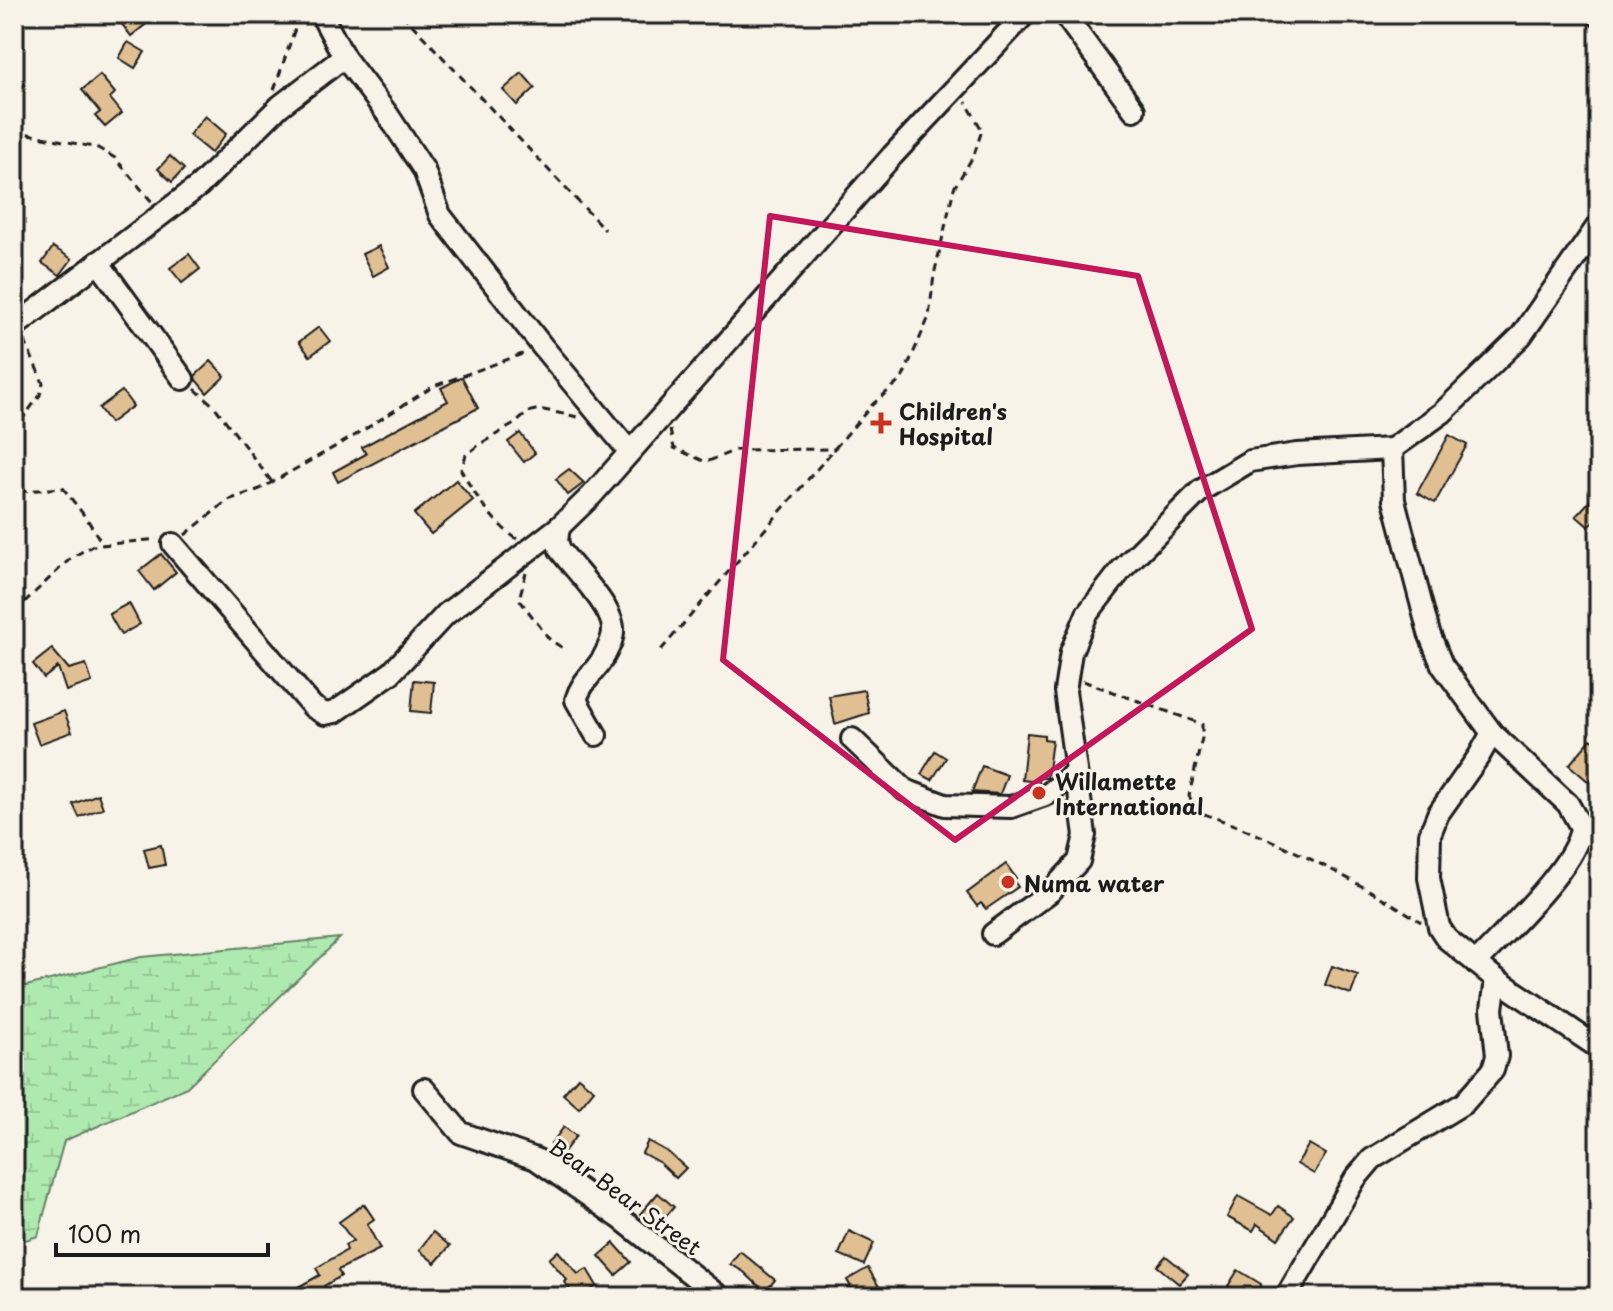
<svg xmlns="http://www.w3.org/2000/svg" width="1613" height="1311" font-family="'Playpen Sans',sans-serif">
  <defs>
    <pattern id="wetland-marsh" width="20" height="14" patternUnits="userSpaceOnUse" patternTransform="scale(2)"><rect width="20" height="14" fill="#aee9af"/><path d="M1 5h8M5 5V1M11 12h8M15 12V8" fill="none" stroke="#95c796"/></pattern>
  </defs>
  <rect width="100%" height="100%" fill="#f7f3e8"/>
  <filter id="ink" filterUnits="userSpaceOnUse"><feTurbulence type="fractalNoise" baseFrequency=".0125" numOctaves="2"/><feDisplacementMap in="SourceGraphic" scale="16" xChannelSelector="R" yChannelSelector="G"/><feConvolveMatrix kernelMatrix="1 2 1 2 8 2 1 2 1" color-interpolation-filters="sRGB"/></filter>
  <g filter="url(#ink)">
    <path fill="url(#wetland-marsh)" stroke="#658266" stroke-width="2" d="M340,938L187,1087L64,1141L38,1236L16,1243L14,1237V989L141,957Z"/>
    <g fill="#e0c093" stroke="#1c1c1c" stroke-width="2">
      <path d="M133,14H144L150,21L131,36L121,23Z"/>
      <path d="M128,42L145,52L135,68L119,58Z"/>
      <path d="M522,73L535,88L517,105L503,90Z"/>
      <path d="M100,75L115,93L110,98L122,113L105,127L95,116L100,112L82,90Z"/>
      <path d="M205,116L226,134L211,153L189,135Z"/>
      <path d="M170,156L184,169L172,182L158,169Z"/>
      <path d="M379,246L389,267L373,276L362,254Z"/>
      <path d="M53,247L72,259L60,275L42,263Z"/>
      <path d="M189,254L200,269L182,283L170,268Z"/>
      <path d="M319,327L330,341L310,356L299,342Z"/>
      <path d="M211,361L225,376L207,393L196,380L195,376Z"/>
      <path d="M462,377L478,408L338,482L333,472L366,454L362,447L448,401L441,388Z"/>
      <path d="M122,391L133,406L110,423L99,408Z"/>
      <path d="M520,433L535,453L524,462L508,442Z"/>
      <path d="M1449,435L1467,445L1435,503L1417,493Z"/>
      <path d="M569,469L584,483L568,495L556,479Z"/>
      <path d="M456,480L473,500L431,534L414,514Z"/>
      <path d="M1599,491V516L1589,527L1576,516Z"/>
      <path d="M161,554L176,572L154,590L139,571Z"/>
      <path d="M129,603L140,624L121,635L109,614Z"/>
      <path d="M52,649L69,669L86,664L92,682L66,691L58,667L44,678L33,664Z"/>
      <path d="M414,680L434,682L431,713L411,711Z"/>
      <path d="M864,690L869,713L835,724L829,696Z"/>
      <path d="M64,711L72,732L39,744L31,723Z"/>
      <path d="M1027,733L1044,735V739L1052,740L1047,778H1039V782L1022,780Z"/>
      <path d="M1591,739L1599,745V770L1589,782L1569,765Z"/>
      <path d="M935,751L946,758L932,780L921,774Z"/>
      <path d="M982,766L1007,775L1000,794L972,792Z"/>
      <path d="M98,794L103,808L79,817L73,804Z"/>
      <path d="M161,845L165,865L149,868L144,849Z"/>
      <path d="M1006,864L1016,878L1013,880L1018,887L986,909L981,903L977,906L967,893Z"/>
      <path d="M1332,966L1358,975L1351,994L1325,985Z"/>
      <path d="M578,1077L594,1090L579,1108L563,1094Z"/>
      <path d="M564,1127L576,1136L563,1153L551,1144Z"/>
      <path d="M648,1141L668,1152L686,1168L676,1178L660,1163L642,1153Z"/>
      <path d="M1309,1144L1326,1154L1314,1174L1297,1164Z"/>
      <path d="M658,1193L674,1207L656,1228L640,1214Z"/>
      <path d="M1238,1196L1272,1215L1278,1206L1294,1217L1278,1239L1257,1224L1253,1231L1227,1217Z"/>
      <path d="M364,1204L374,1219L367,1224L380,1249L338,1270L341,1276L324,1286L326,1290L314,1297H280L320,1275L316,1268L347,1250L345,1245L353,1241L339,1222Z"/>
      <path d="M849,1231L874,1243L864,1265L839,1254Z"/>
      <path d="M433,1232L450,1246L435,1263L419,1250Z"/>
      <path d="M614,1243L631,1262L616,1275L599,1256Z"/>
      <path d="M558,1251L578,1274L587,1269L597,1286L580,1297H574L565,1282L567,1280L549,1259Z"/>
      <path d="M740,1251L775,1280L765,1292L744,1272L730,1264Z"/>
      <path d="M1166,1256L1188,1274L1179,1284L1157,1266Z"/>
      <path d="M868,1268L881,1290L869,1297H857L847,1280Z"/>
      <path d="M1238,1270L1261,1284L1254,1297H1246L1228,1286Z"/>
    </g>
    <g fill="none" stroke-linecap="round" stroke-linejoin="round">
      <defs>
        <g id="minor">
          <path d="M321,14L344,57L388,115L424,170L440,215L542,346L629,451"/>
          <path d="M1064,14L1134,110"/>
          <path d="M1597,14L1599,16"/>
          <path d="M98,262L183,379"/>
          <path d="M14,327L199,186L280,106L344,57"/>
          <path d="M1392,449L1394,500L1429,633L1442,665L1492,733L1568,804L1581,827C1578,865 1503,933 1476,963"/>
          <path d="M1392,449L1442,413L1521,336L1599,224"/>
          <path d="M559,527L557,541L560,550C574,569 611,605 613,628C614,638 608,649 603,658C594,673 581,682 576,700L596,735"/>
          <path d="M173,544L313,707L325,714L335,712L391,673L446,614L559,527L592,495L892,156L1025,14"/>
          <path d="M1492,733L1479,756L1438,814L1430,834L1429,878L1439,927L1447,939L1496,979L1599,1048"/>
          <path d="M852,739L905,790L945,805L1011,807L1048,794L1076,772"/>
          <path d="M993,934L1051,891L1079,861L1085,835L1065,691L1071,652L1087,614L1122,569L1200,491L1250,461L1297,454L1392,449"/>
          <path d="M424,1089L461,1133L536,1159L620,1218L720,1297"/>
          <path d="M1286,1297L1355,1179L1372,1159L1464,1103L1493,1070L1497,1056L1492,1009L1496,979"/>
        </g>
      </defs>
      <use href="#minor" stroke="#1c1c1c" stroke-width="26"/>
      <g stroke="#1c1c1c" stroke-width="3" stroke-dasharray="8 6" stroke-linecap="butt">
        <path d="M402,14L605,230"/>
        <path d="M274,90L300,14"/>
        <path d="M14,131L98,148L115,158L152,202"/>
        <path d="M195,389L215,407L272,482"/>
        <path d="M670,430L674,448L706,462L736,450L835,449"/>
        <path d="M14,448L18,444L23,418L40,395L43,383L24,339"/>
        <path d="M14,475L25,491L63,488L87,519L103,545"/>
        <path d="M185,535L228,500L260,489L354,436L434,386L525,353"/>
        <path d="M517,539C494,524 474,494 461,470L466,455L480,444L516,423L528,412L539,409L578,417"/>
        <path d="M526,573L519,599L550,640L566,650"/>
        <path d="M14,612L71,558L92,546L157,539"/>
        <path d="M661,650L873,404L902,379L929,317L934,275L954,188L974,155L982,130L966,102"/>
        <path d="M1083,681L1202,724V738L1189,796L1198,812C1271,836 1357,880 1421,922"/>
      </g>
      <use href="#minor" stroke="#f7f3e8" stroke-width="20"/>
    </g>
  </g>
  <path fill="none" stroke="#c2185b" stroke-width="6" stroke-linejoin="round" d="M770,216L1138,276L1252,629L955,840L723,660Z"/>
  <g fill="#c8321e" stroke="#f7f3e8" stroke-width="3">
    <path d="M877 411h8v8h8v8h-8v8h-8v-8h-8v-8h8z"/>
    <circle cx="1039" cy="793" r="8"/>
    <circle cx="1008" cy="882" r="8"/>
  </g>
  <g text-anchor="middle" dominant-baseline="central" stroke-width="6" stroke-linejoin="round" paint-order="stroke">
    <g font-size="22" font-weight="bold" fill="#1c1c1c" stroke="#f7f3e8" text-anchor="start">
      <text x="899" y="410">Children's<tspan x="899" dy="25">Hospital</tspan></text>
      <text x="1055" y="780">Willamette<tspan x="1055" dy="25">International</tspan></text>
      <text x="1024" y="882">Numa water</text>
    </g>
    <g font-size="22" fill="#1c1c1c" stroke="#f7f3e8">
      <text transform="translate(626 1196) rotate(36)">Bear Bear Street</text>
    </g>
  </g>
  <rect width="1613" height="1311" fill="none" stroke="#f7f3e8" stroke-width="48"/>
  <rect x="24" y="24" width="1565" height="1263" fill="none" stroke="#1c1c1c" stroke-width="3" filter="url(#ink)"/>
  <path d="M56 1243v12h212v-12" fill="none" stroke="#1c1c1c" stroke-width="4"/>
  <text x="68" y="1243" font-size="24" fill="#1c1c1c" stroke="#f7f3e8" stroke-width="6" paint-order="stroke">100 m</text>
</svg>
